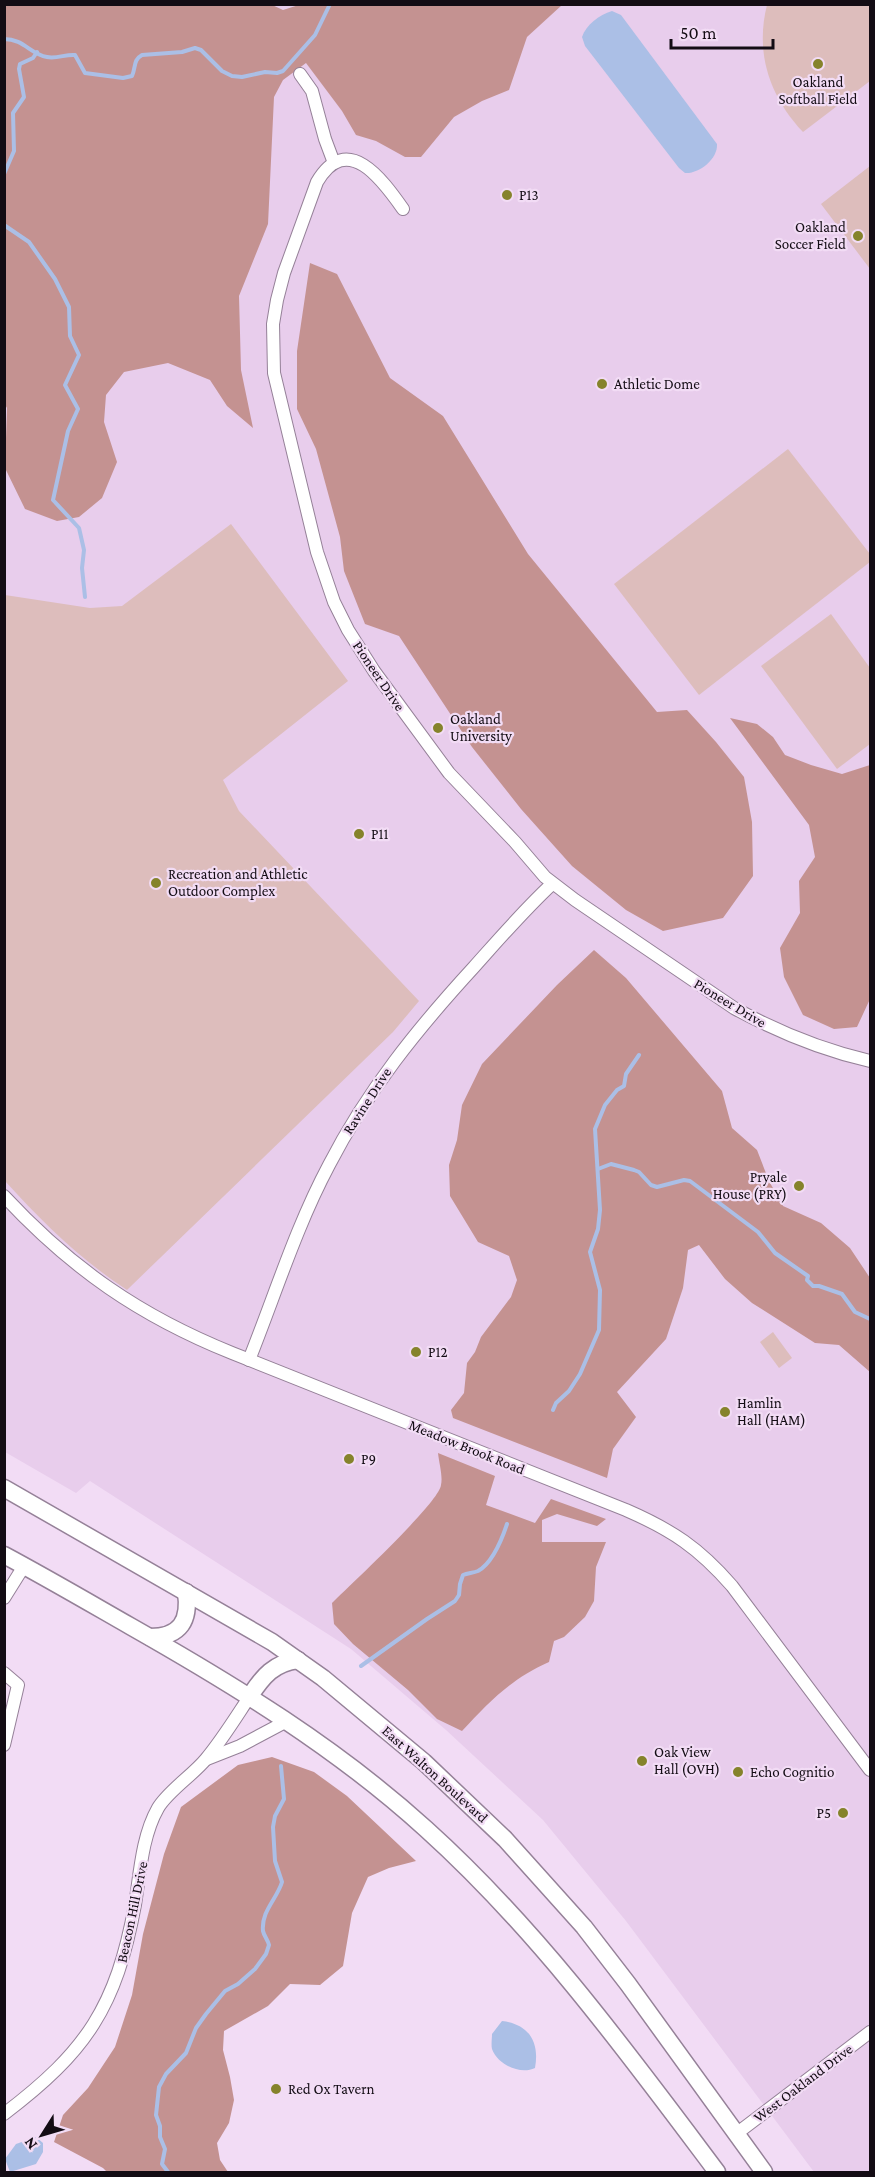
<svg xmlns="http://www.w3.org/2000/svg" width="875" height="2177" font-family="'Crimson Pro',serif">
  <rect width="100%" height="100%" fill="#f2dcf5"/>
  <path fill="#e8cdec" d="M5,5H870V2172H814L626,1921L543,1820L446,1730L351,1649L90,1481L76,1493L5,1452Z"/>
  <g fill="#ddbdbc">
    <path d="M767,5H870V81L803,132C769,96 755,52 767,5Z"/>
    <path d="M870,166V269L821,204Z"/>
    <path d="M788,449L870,554V562L699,695L614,584Z"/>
    <path d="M231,524L348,681L223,780L239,811L419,1001L393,1032L127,1290C81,1260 42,1222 5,1181V595L90,608L122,606Z"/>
    <path d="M831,614L870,668V744L837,769L761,666Z"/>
    <path d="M773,1332L792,1358L779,1368L760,1342Z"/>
  </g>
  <g fill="#c49291">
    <path d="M270,4L283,10L302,4L562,5L527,37L509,90L482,101L454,117L421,157H405L376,141L356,135L342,111L306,63L283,80L274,97L268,224L239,296L241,370L253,428L227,406L210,380L168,363L124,372L106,395L104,422L117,462L102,498L79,517L57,521L25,509L5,468L7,408L4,403L5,5Z"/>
    <path d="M310,263L337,274L390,378L443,416L528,554L657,712L687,710L716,742L744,777L752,822L753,876L723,918L663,931L626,910L572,866L521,809L472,747L399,636L365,624L344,571L340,537L316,449L297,409V351Z"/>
    <path d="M730,718L757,724L773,737L785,755L811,765L842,774L870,765V999L857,1027L834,1029L803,1015L784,977L780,948L800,913L799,881L815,857L809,825Z"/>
    <path d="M594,950L626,978L722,1091L732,1128L757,1150L769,1181L783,1206L821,1223L850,1248L870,1278V1372L839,1345L815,1343L752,1303L725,1279L699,1245L688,1250L683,1288L666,1339L617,1392L636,1417L613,1449L607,1478L453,1418L451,1410L464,1393L467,1363L475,1352L481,1337L511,1297L517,1280L509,1256L478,1242L450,1196L449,1165L457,1140L462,1105L482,1064L557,985Z"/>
    <path d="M438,1453L495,1476L486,1505L535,1523L551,1499L606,1519L597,1526L557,1514L542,1520V1542H606L596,1567L594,1601L585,1617L564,1637L554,1641L549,1662C511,1679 490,1701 462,1731L437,1719L408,1690L353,1644L334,1624L332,1603C349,1586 439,1503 441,1485C443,1476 439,1463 438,1453Z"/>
    <path d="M272,1757L314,1772L347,1796L416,1861L389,1868L368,1877L352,1913L343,1966L320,1985L290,1984L268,2006L224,2031L223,2050L230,2077L234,2100L229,2123L217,2143L220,2160L228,2172H107L103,2168L54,2142L63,2115L88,2088L115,2047L132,1995L143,1934L164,1854L181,1807L238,1765Z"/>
  </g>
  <g fill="#abbfe6">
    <path d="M612,11L621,15L717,144C718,159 699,174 685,173L679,168L585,46L582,37C586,25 599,15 612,11Z"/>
    <path d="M502,2021C528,2024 540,2041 535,2068C520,2075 498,2065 492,2049C491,2045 492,2038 492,2034Z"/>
    <path d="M36,2137L43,2143V2152L36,2164L10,2172L5,2159L16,2144Z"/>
  </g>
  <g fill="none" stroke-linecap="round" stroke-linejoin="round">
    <g stroke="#abbfe6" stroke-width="4">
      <path d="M4,39C24,39 30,54 47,57C57,59 66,54 75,55L85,73L123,78L132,76C136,67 133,60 142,55L182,52L195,48L201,50L222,71L232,76L242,77L265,72L277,73L283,71L315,35L330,4"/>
      <path d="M4,174L14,151L13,113L24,97L19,69L20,64L33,58L37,52"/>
      <path d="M4,225L29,242L55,279L69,307L70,336L79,355L65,385L78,409L68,431L53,500L79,528L84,550L82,568L85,597"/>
      <path d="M598,1169L611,1164L634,1170L639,1172L651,1185L657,1187L684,1180L690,1181L758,1232L775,1253L808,1276L807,1280L813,1286H819L842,1294L855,1312L870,1319"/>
      <path d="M553,1410L556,1403L569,1391L580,1374L599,1330L600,1290L590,1252L598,1229L600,1210L595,1129L605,1105L617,1090L624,1086L626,1074L639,1055"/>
      <path d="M361,1666L427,1619L455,1601L459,1595L460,1584L463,1575C468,1573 473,1573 478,1571C492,1563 502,1539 507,1524"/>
      <path d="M168,2172L162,2164L165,2149L160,2137V2126L156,2115L159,2087L166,2074L186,2053L196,2028L206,2014L225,1991L238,1984L255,1969L266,1954L269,1945C268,1940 264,1936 263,1931C261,1911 277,1899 282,1882L275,1861L273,1827L275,1816L284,1799L281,1766"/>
    </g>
    <defs>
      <g id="street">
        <path d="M300,74L312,91L325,139L334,163"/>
        <path d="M403,209C382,179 347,131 317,182L284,273L277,300L273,324L274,373L317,552L334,602L348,630L374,671L449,773L515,842L545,877L575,900L734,1008C778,1032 822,1050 870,1061"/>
        <path d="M4,1196C72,1269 140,1316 232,1353L626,1510C672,1530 699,1548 732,1586L870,1770"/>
        <path d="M249,1360C275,1295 296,1227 329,1165C367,1091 418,1028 474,967C499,939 524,910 552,884"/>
        <path d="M4,1598L24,1566"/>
        <path d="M4,1673L18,1685L4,1745"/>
        <path d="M207,1759L240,1746L287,1721"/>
        <path d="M4,2114C87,2051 116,2007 135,1905C140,1873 142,1836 158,1808C168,1791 193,1775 206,1759C222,1740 236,1717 250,1696"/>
        <path d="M736,2134L870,2032"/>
      </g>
      <g id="secondary">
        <path d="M4,1488L272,1642L323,1678L424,1762L505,1839L584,1927L628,1984L764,2172"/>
        <path d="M4,1555C47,1578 88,1602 130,1626C234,1685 337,1748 426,1829C538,1930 627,2052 717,2172"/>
        <path d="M150,1637C181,1637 190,1620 186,1592"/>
        <path d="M250,1696C263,1676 274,1663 298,1660"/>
      </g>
    </defs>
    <use href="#street" stroke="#958198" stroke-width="14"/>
    <use href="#secondary" stroke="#958198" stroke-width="19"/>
    <use href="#street" stroke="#fff" stroke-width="12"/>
    <use href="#secondary" stroke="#fff" stroke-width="16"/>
  </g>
  <g fill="#85832b" stroke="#f2dcf5" stroke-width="2">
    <circle cx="818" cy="64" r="6"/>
    <circle cx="507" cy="195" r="6"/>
    <circle cx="858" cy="236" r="6"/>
    <circle cx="602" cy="384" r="6"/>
    <circle cx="438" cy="728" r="6"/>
    <circle cx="359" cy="834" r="6"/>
    <circle cx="156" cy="883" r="6"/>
    <circle cx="799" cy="1186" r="6"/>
    <circle cx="416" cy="1352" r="6"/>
    <circle cx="725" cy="1412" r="6"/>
    <circle cx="349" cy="1459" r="6"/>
    <circle cx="642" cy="1761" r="6"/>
    <circle cx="738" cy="1772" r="6"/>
    <circle cx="843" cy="1813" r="6"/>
    <circle cx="276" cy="2089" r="6"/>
  </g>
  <g text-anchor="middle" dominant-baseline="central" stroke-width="4.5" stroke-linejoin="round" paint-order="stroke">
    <g font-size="15" fill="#130c14" stroke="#f2dcf5" text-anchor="start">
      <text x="818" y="82" text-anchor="middle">Oakland<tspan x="818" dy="17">Softball Field</tspan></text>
      <text x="519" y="195">P13</text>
      <text x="846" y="227" text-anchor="end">Oakland<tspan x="846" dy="17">Soccer Field</tspan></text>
      <text x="614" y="384">Athletic Dome</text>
      <text x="450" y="719">Oakland<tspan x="450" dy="17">University</tspan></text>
      <text x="371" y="834">P11</text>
      <text x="168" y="874">Recreation and Athletic<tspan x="168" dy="17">Outdoor Complex</tspan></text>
      <text x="787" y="1177" text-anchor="end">Pryale<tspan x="787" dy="17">House (PRY)</tspan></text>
      <text x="428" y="1352">P12</text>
      <text x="737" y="1403">Hamlin<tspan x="737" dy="17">Hall (HAM)</tspan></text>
      <text x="361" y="1459">P9</text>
      <text x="654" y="1752">Oak View<tspan x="654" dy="17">Hall (OVH)</tspan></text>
      <text x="750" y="1772">Echo Cognitio</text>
      <text x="831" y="1813" text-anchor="end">P5</text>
      <text x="288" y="2089">Red Ox Tavern</text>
    </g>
    <g font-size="15" fill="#130c14" stroke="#f2dcf5">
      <text transform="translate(379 676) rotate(56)">Pioneer Drive</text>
      <text transform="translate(730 1003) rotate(31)">Pioneer Drive</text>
      <text transform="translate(367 1101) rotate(-57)">Ravine Drive</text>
      <text transform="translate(467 1447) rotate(22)">Meadow Brook Road</text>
      <text transform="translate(435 1774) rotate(42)">East Walton Boulevard</text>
      <text transform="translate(132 1912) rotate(-78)">Beacon Hill Drive</text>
      <text transform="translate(803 2083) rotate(-37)">West Oakland Drive</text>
    </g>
  </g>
  <rect width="875" height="2177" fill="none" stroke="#130c14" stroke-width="12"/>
  <g transform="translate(42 2135) rotate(233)" stroke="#f2dcf5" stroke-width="4.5" paint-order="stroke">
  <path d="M0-4.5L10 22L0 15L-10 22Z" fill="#130c14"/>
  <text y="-9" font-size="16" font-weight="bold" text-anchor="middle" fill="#130c14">N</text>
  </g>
  <path d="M671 39v9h102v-9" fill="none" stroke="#130c14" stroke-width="3"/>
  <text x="680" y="39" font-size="18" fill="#130c14" stroke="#f2dcf5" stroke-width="4.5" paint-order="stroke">50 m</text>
</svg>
